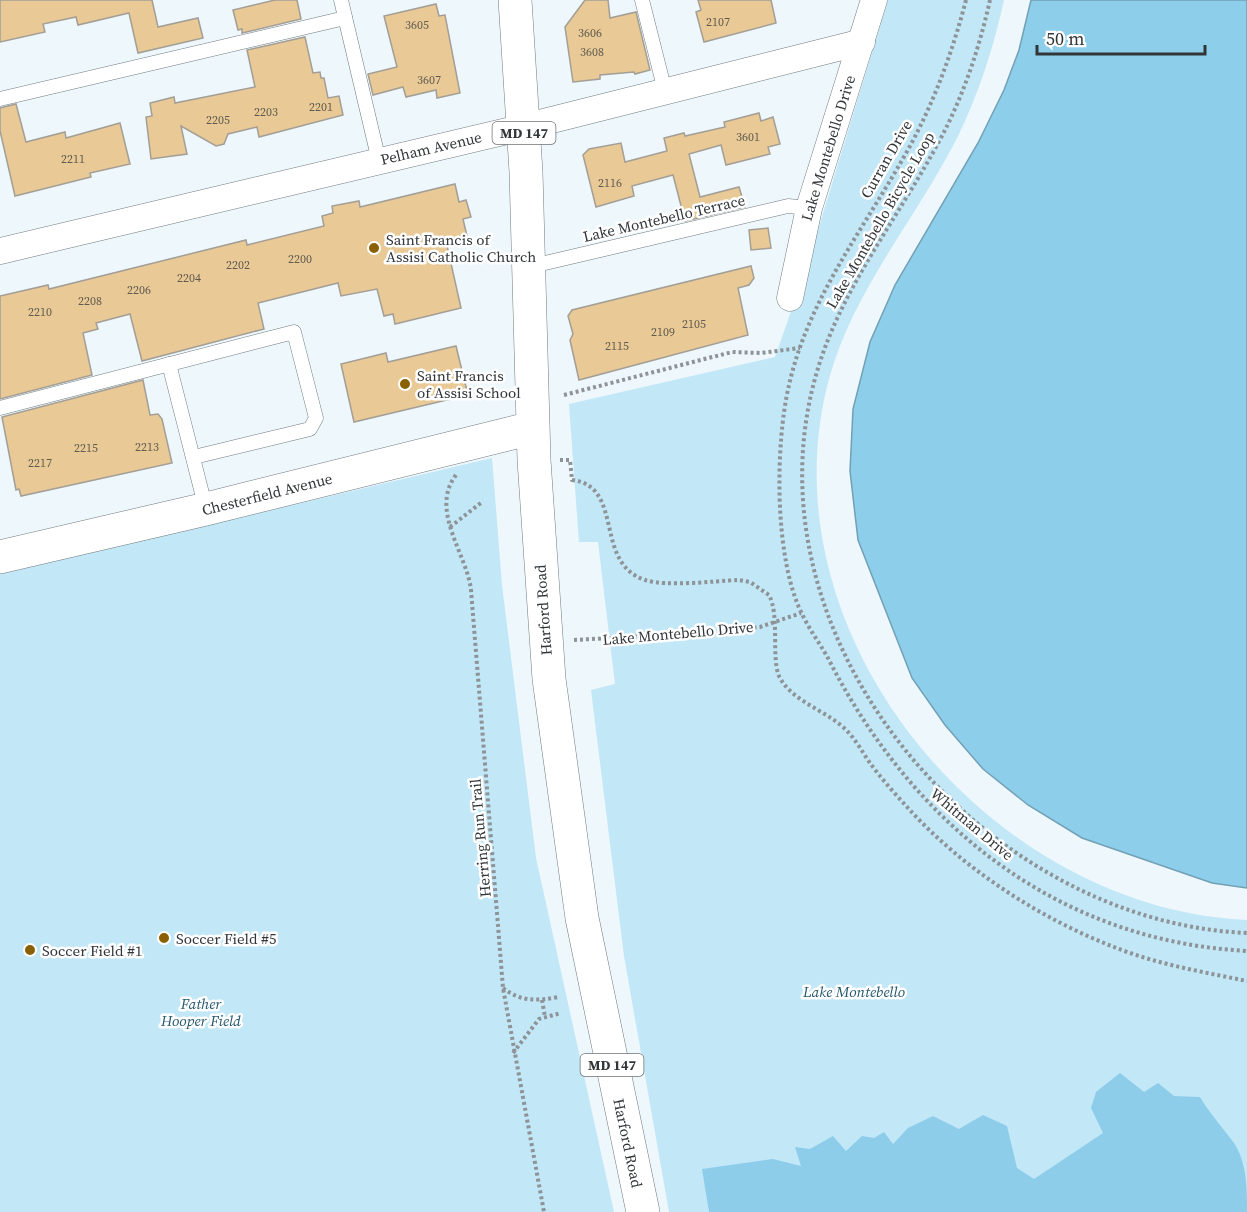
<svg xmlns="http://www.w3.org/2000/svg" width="1247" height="1212" font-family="'Source Serif 4',serif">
  <rect width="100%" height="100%" fill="#edf7fc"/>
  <g fill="#c2e7f7">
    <path d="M888,0H1004C994,46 979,93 958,136C917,218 853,290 829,379C760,635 990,909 1247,920V1212H669L624,956L591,690L615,684L598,542H579L569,404L775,357L807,266Z"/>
    <path d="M492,458L502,585L536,858L614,1212H0V574Z"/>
  </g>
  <path fill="#8dcdea" d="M1120,1073L1144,1092L1158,1083L1174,1096L1200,1097C1210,1114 1223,1128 1234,1143C1247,1163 1247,1189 1247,1212H709L702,1169L773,1159L801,1166L795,1147L810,1149L833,1136L846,1151L862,1136L874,1138L884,1132L893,1144L908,1128L933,1116L959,1129L983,1115L1007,1126L1017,1168L1034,1179L1103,1133L1091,1108L1096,1092Z"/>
  <path fill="#8dceeb" stroke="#72a0b5" stroke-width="1.5" d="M1031,0H1247V888L1212,883L1082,838L1028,805L983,769L945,725L912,678L858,540L850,471L853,409L870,342L895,285L978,143L1004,90L1019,50Z"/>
  <g fill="#e9c995" stroke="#a39e96" stroke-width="1.5">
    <path d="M0,0H152L158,27L198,18L203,38L138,53L129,13L78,25L76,17L43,24L45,32L0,42Z"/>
    <path d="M275,0H297L301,19L242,33V29L238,30L233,10Z"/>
    <path d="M585,0H608L610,18L636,12L650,70L635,74L634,72L600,75V79L573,82L565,27Z"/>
    <path d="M698,0H771L776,23L704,42L696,12L701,10Z"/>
    <path d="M436,4L439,16L445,15L460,93L437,98L436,90L406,97L403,87L373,95L368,74L397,67L384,16Z"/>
    <path d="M305,37L313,73L320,72L321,78H324L328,98L339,96L343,115L259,137L257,127L228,134L224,144L216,146L181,126L187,154L151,159L146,117L152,116L150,103L174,97L175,103L255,87L247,50Z"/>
    <path d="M16,104L26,142L65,132L66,138L120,123L130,164L90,173L91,177L15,196L0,131V108Z"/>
    <path d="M759,113L761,121L773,117L780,144L768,147L770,154L726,165L721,145L689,154L700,197L739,187L745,207L685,221L673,175L632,186L634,196L596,207L583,155L589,149L621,143L625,162L667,151L664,138L684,133L685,136L725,127L724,122Z"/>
    <path d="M455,184L459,202L466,200L471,217L463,219L467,236L446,241L461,308L395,324L393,314L384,316L377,289L341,296L338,283L258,303L264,329L142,361L130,314L96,323L98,329L83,333L92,375L0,399V296L48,285L49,289L246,240L247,245L324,226L322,216L333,213L332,206L359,201L360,207Z"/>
    <path d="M768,228L771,248L751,250L749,230Z"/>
    <path d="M751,266L754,278L749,285L738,288L748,335L579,380L570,340L573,334L568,316L572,310Z"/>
    <path d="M456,346L468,395L354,422L341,364L386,353L388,362Z"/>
    <path d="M143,380L150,415L158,414L162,419L172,463L21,496L19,489L16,490L2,417Z"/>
  </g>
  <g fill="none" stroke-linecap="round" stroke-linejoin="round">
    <defs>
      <g id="service">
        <path d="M341,0L379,161"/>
        <path d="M642,0L665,91"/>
        <path d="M0,99L345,18"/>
        <path d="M528,267L788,206L809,208"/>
        <path d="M169,364L206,509"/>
        <path d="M0,408L294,332L316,418L310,429L194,457"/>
      </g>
      <g id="minor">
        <path d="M0,251L524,127L862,42"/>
        <path d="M790,298L809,208L874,0"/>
      </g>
      <path id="tertiary" d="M0,557L206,509L532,428"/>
      <path id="primary" d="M515,0L526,172L534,460L549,679L582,918L643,1212"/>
    </defs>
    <use href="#service" stroke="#717a7e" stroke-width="15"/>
    <use href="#minor" stroke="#717a7e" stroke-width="27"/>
    <use href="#tertiary" stroke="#717a7e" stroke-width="34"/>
    <use href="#primary" stroke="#717a7e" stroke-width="34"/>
    <g stroke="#8d9397" stroke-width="4" stroke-dasharray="3 3" stroke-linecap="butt">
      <path d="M966,0C953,50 935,100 910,146C867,225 809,296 789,385C775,445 774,558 802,614C810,631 822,646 830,662C915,827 1059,941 1247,951"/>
      <path d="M990,0C980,45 965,91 944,132C902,214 841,286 816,375C741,639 983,922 1247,933"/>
      <path d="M564,395L732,352L761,353L800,348"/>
      <path d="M560,460H570L572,480C625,486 593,563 645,580C666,587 715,581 738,580L750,582L769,595C780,616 771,657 779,676C792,703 830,711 849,733C857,742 863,753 870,763C881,778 895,794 908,808C962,868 1039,918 1114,947C1156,964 1203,972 1247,981"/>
      <path d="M456,475C429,510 467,554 471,590L503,988L544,1212"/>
      <path d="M450,527L482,502"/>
      <path d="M574,640L715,632L760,627L801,613"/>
      <path d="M503,988C521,1002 537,1001 558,997"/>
      <path d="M542,1000L545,1017"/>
      <path d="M513,1053L539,1019L561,1013"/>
    </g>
    <use href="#service" stroke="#fff" stroke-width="14"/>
    <use href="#minor" stroke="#fff" stroke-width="26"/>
    <use href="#tertiary" stroke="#fff" stroke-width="33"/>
    <use href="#primary" stroke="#fff" stroke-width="33"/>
  </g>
  <g fill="#8a6000" stroke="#fff" stroke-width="2">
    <circle cx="374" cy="248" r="6"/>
    <circle cx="405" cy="384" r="6"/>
    <circle cx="164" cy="938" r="6"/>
    <circle cx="30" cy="950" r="6"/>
  </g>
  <g text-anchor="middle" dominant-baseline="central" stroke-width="5" stroke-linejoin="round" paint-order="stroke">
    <g font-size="12" fill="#605b4f">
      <text x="718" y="22">2107</text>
      <text x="417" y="25">3605</text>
      <text x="590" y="33">3606</text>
      <text x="592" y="52">3608</text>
      <text x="429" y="80">3607</text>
      <text x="321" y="107">2201</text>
      <text x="266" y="112">2203</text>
      <text x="218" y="120">2205</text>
      <text x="748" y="137">3601</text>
      <text x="73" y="159">2211</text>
      <text x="610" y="183">2116</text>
      <text x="300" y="259">2200</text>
      <text x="238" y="265">2202</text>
      <text x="189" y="278">2204</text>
      <text x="139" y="290">2206</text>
      <text x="90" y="301">2208</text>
      <text x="40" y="312">2210</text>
      <text x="694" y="324">2105</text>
      <text x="663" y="332">2109</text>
      <text x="617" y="346">2115</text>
      <text x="147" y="447">2213</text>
      <text x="86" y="448">2215</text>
      <text x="40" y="463">2217</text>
    </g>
    <g fill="#fff" stroke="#707274" stroke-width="1.5">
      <rect x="492.5" y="122" width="63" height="22" rx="4.5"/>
      <rect x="580.5" y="1054" width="63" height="22" rx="4.5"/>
    </g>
    <g font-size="14" font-weight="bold" fill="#323638">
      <text x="524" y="133">MD 147</text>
      <text x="612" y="1065">MD 147</text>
    </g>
    <g font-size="15" fill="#323638" stroke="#fff">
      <text transform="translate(431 148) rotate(-13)">Pelham Avenue</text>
      <text transform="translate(828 148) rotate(-73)">Lake Montebello Drive</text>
      <text transform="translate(886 159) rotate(-60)">Curran Drive</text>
      <text transform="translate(664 218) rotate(-13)">Lake Montebello Terrace</text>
      <text transform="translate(880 220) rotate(-60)">Lake Montebello Bicycle Loop</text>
      <text transform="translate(267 494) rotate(-14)">Chesterfield Avenue</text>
      <text transform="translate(543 610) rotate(-94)">Harford Road</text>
      <text transform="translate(678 633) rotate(-5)">Lake Montebello Drive</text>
      <text transform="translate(972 824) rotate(40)">Whitman Drive</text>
      <text transform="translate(480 838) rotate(-95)">Herring Run Trail</text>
      <text transform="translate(628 1143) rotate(78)">Harford Road</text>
    </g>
    <g font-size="15" fill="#323638" stroke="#fff" text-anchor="start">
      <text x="386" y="239">Saint Francis of<tspan x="386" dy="17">Assisi Catholic Church</tspan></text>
      <text x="417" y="375">Saint Francis<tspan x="417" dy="17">of Assisi School</tspan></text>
      <text x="176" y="938">Soccer Field #5</text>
      <text x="42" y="950">Soccer Field #1</text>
    </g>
    <g font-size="15" font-style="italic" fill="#25586d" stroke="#fff">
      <text x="854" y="991">Lake Montebello</text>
      <text x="201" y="1003">Father<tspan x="201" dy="17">Hooper Field</tspan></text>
    </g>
  </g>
  <path d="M1037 45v9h168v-9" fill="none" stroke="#323638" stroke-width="3"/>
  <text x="1046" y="45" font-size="18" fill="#323638" stroke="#ffffff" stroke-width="4.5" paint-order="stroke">50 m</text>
</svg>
